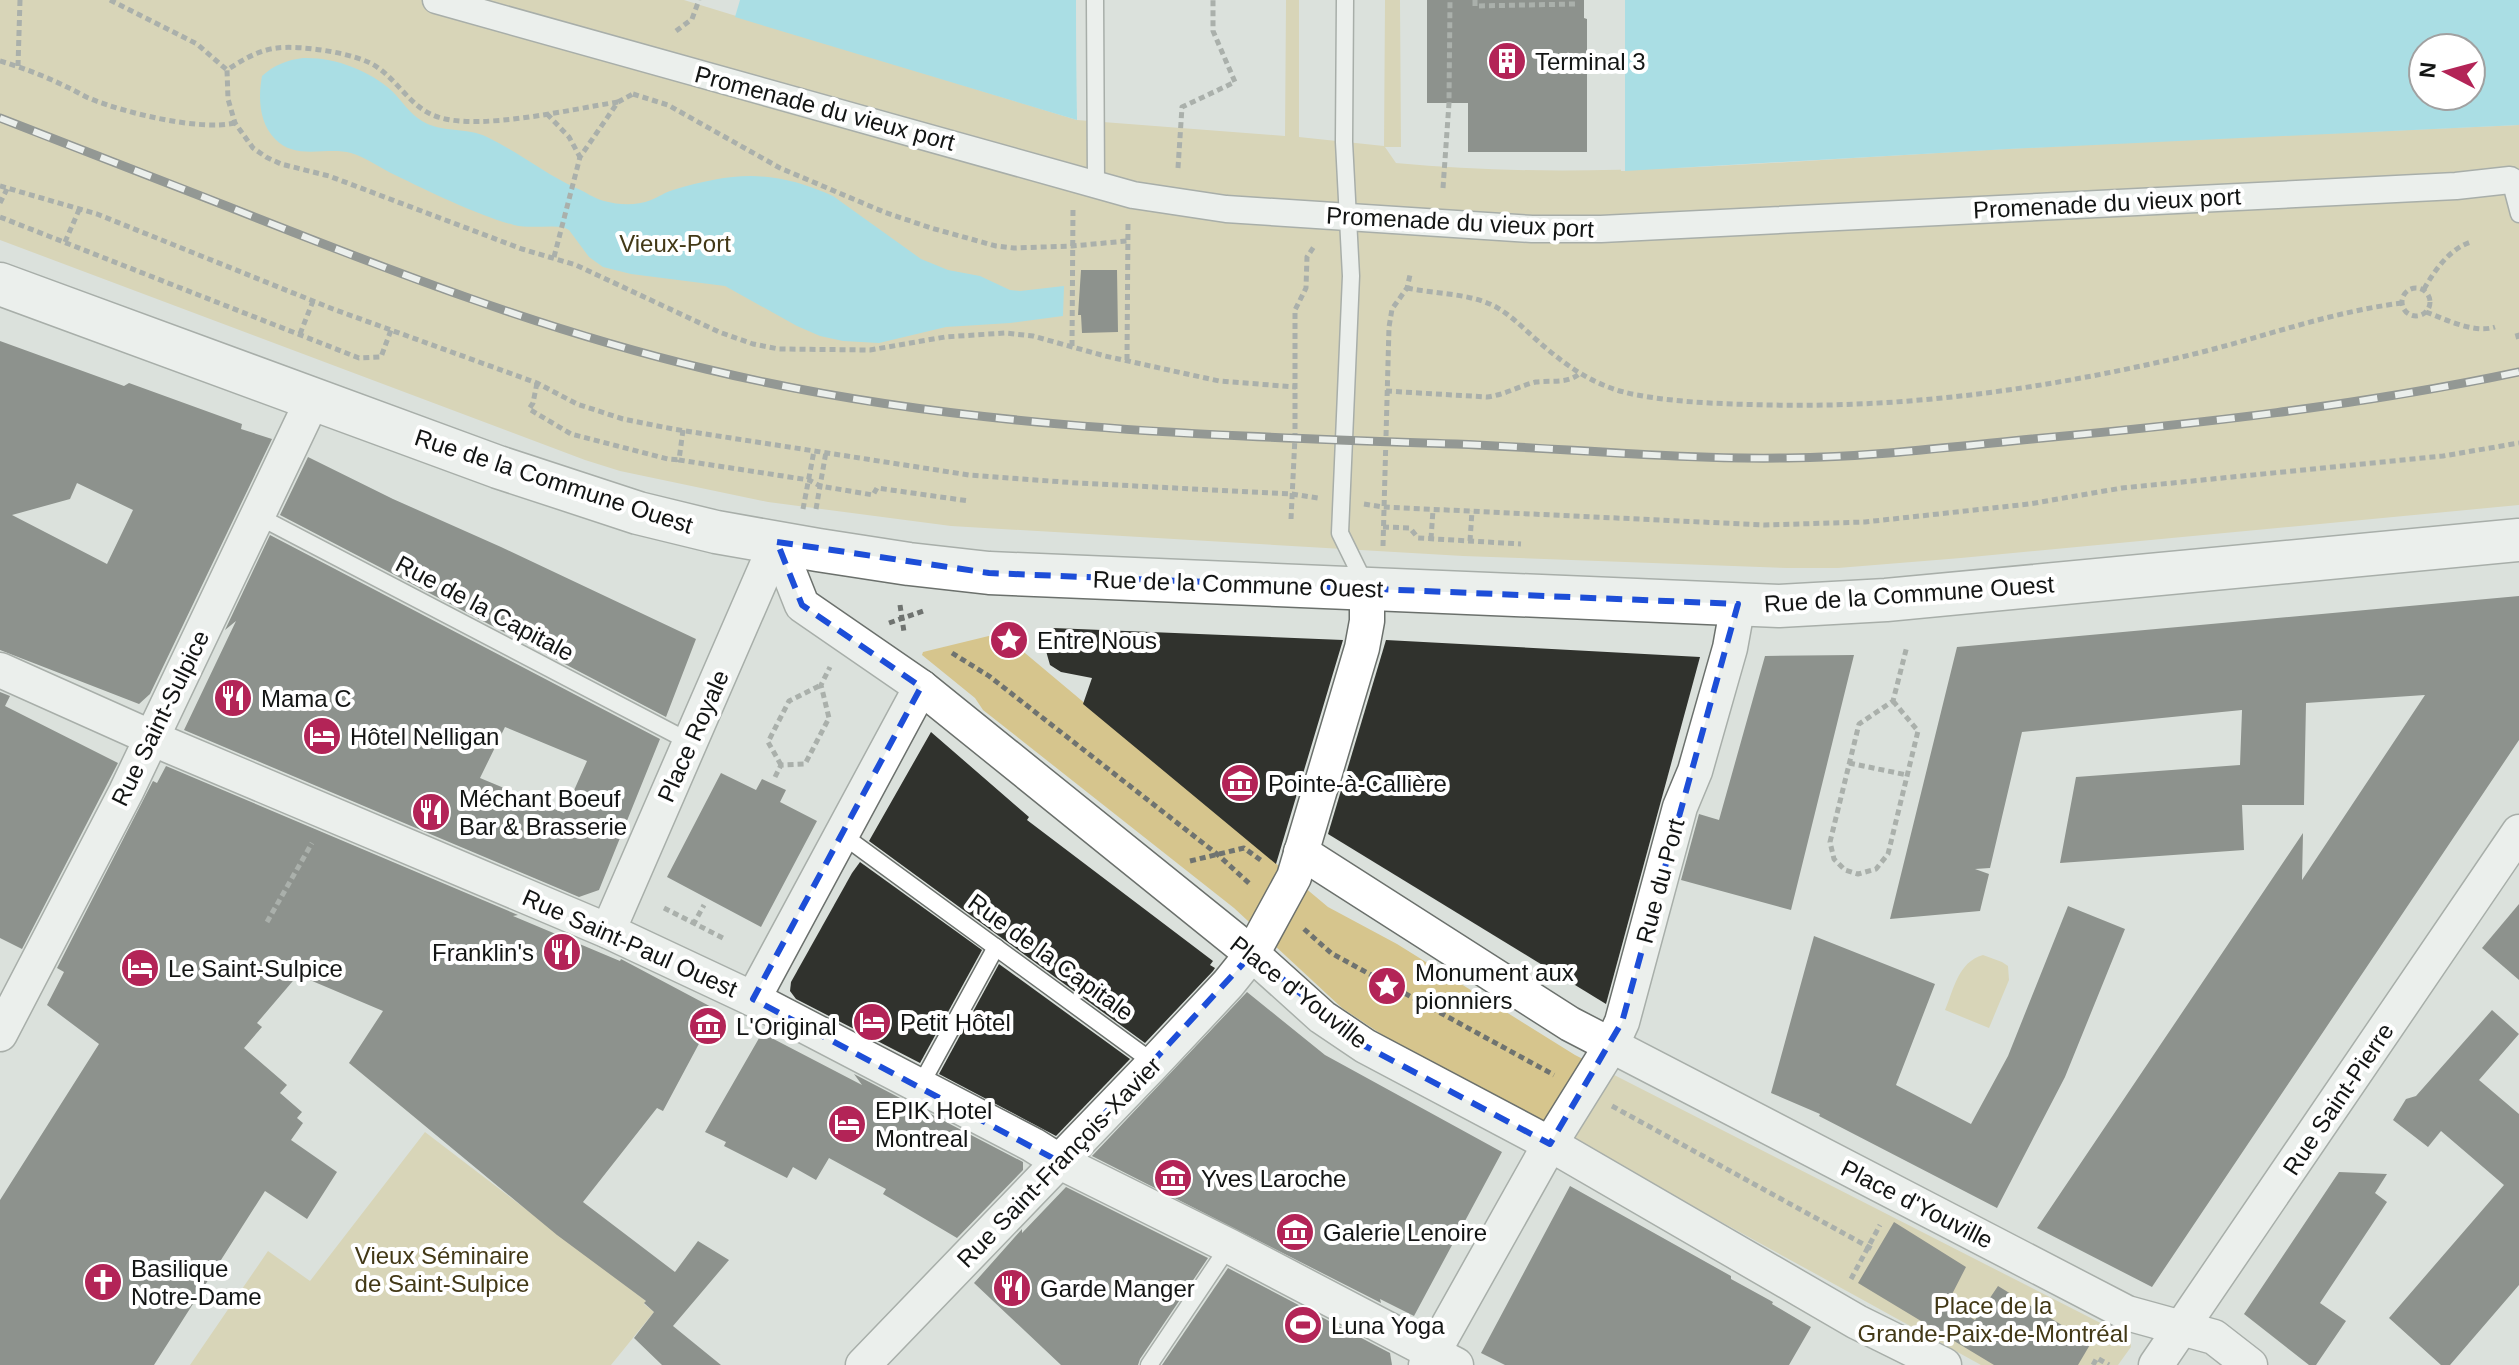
<svg xmlns="http://www.w3.org/2000/svg" width="2519" height="1365" font-family="Helvetica,sans-serif">
  <rect width="100%" height="100%" fill="#dbe1dc"/>
  <g fill="#d6c58d">
    <path d="M0,0H684L1077,120L1285,136L1286,0H1299V137L1384,146L1385,0H1400L1401,147H1385L1396,163C1571,180 1746,164 1921,154C2120,142 2320,134 2519,125V505L1961,558L1838,568H1787L1463,556L951,526L768,502L620,471L585,460L0,240Z"/>
    <path d="M1001,633L1328,907L1397,944L1575,1055L2130,1338L2131,1347L2118,1365H1981L1384,1036L1342,1008L1234,908L983,710L975,698L922,655L923,652Z"/>
    <path d="M1983,955L2002,962L2008,966L2009,980L1989,1028L1945,1010C1954,989 1958,962 1983,955Z"/>
    <path d="M425,1132L646,1301L644,1304L654,1312L611,1365H190L268,1251L310,1281Z"/>
  </g>
  <g fill="#6fdaed" fill-rule="evenodd">
    <path d="M740,0H1076L1077,120L735,17Z"/>
    <path d="M1625,0H2519V125L2009,149L1625,171ZM2423,48H2471V96H2423Z"/>
    <path d="M303,58C334,57 369,70 392,91C402,101 410,114 422,121C441,133 467,127 487,137C518,152 545,174 576,188C586,192 593,198 604,201C619,205 636,206 651,200C659,197 665,192 673,190C734,172 773,169 833,196L921,259L948,270L980,276L1010,290L1020,291L1064,286L1063,316L1010,323L946,327L879,343L843,341L820,336L797,326L725,286L631,274L603,267L589,257L569,230L563,227C547,225 530,229 514,225C479,216 428,191 395,175C380,168 367,158 351,153C327,146 296,161 275,139C259,123 258,97 262,76C274,65 287,60 303,58Z"/>
  </g>
  <g fill="#dbe1dc">
    <path d="M1076,0H1080L1081,120H1077Z"/>
    <rect x="1621" y="0" width="4" height="171"/>
  </g>
  <g fill="#30322d" fill-rule="evenodd">
    <path d="M1427,0H1584V18L1587,19V152H1468V103H1427Z"/>
    <path d="M1081,270H1117L1118,332L1082,333L1081,315H1078Z"/>
    <path d="M0,341L124,386L129,383L242,424L241,429L272,439L150,694L139,704L0,650ZM77,483L133,510L107,564L12,515L70,499Z"/>
    <path d="M308,457L393,499L501,547L696,639L666,717L280,515Z"/>
    <path d="M270,535L660,739L599,890L579,897L184,730L236,621L225,630ZM505,727L587,761L564,813L480,778Z"/>
    <path d="M2519,596V740L2152,1287L2037,1228L2303,833L2302,880L2425,695L2306,703L2304,805H2242L2244,850L2060,863L2076,777L2240,765L2242,710L2022,732L1990,868L1975,869L1989,874L1980,911L1890,919L1957,647Z"/>
    <path d="M1053,628L1343,640L1276,864L1083,704L1092,678L1061,672L1050,665L1044,644Z"/>
    <path d="M1386,640L1700,657L1606,1004L1328,834Z"/>
    <path d="M1854,655L1791,910L1681,880L1699,814L1719,820L1765,656Z"/>
    <path d="M0,692L10,696L5,706L118,763L22,949L0,938Z"/>
    <path d="M931,732L1029,817L1027,820L1213,961L1210,965L1215,968L1213,971L1145,1043L869,841Z"/>
    <path d="M166,766L518,915L513,916L620,961L621,959L717,1010L663,1111L657,1108L583,1202L675,1272L698,1241L729,1260L673,1326L721,1365H662L634,1338L654,1312L644,1303L646,1301L557,1235L349,1063L383,1011L298,975L257,1023L262,1027L244,1048L287,1085L280,1093L302,1112L297,1118L303,1123L291,1140L337,1172L307,1219L265,1191L154,1365H0V1200L99,1044L47,1005L64,972L57,968L153,781L157,783Z"/>
    <path d="M721,773L756,790L762,779L786,790L780,802L817,821L761,927L667,877Z"/>
    <path d="M860,862L982,950L920,1063L796,999L790,991L791,982L852,873Z"/>
    <path d="M2519,904V980L2482,948Z"/>
    <path d="M2068,906L2125,929L2065,1077L1997,1208L1819,1116L1820,1114L1771,1093L1814,936L1935,984L1896,1085L1971,1124L2008,1056Z"/>
    <path d="M999,964L1130,1059L1056,1136L939,1074Z"/>
    <path d="M1247,992L1325,1055L1502,1152L1414,1316L1380,1299L1381,1303L1092,1156Z"/>
    <path d="M2492,1010L2519,1034L2479,1080L2519,1114V1285L2450,1365H2441L2389,1318L2504,1185L2441,1131L2428,1147L2393,1120L2406,1099L2416,1096Z"/>
    <path d="M762,1033L862,1085L854,1074L1023,1162V1170L957,1238L883,1194L886,1189L829,1158L816,1180L793,1167L787,1178L724,1146L726,1142L705,1132Z"/>
    <path d="M2339,1172L2387,1174L2375,1193L2387,1202L2320,1303L2346,1321L2316,1365H2309L2244,1314Z"/>
    <path d="M1570,1186L1731,1276V1279L1773,1302L1772,1304L1811,1327L1789,1365H1505L1481,1353Z"/>
    <path d="M1066,1187L1208,1258L1140,1359L1138,1365H1061L974,1283L1022,1229V1233Z"/>
    <path d="M1894,1222L1966,1267L1947,1304L1975,1320L1998,1286L2091,1343L2078,1365H1994L1858,1283Z"/>
    <path d="M1228,1268L1390,1353L1392,1365H1162Z"/>
  </g>
  <g fill="none" stroke-linecap="round" stroke-linejoin="round">
    <defs>
      <g id="service">
        <path d="M1095,0L1096,184"/>
        <path d="M1345,0L1344,142L1351,276L1340,533L1365,584"/>
        <path d="M2510,180L2519,214"/>
        <path d="M258,516L690,742"/>
        <path d="M841,834L1154,1063"/>
        <path d="M920,1086L996,947"/>
        <path d="M1149,1365L1229,1246"/>
      </g>
      <path id="pedestrian" d="M436,0L1133,195L1226,209L1532,229H1601L2456,186L2510,180"/>
      <g id="minor">
        <path d="M777,542L802,605L921,687L1252,954L1322,1017L1365,1046L1550,1144L1857,1322L1944,1365"/>
        <path d="M0,670L170,746L608,931L753,999L1033,1145L1060,1162L1229,1246L1456,1365"/>
        <path d="M1301,852L1570,1024L2127,1313L2214,1337L2250,1365"/>
        <path d="M608,931L777,542"/>
        <path d="M753,999L921,687"/>
        <path d="M0,1034L126,792L313,399"/>
        <path d="M863,1365L1154,1063L1228,984L1252,954L1294,877L1362,648L1367,621V589"/>
        <path d="M1426,1365L1550,1144L1611,1046L1622,1022L1680,807L1695,771L1730,648L1738,604"/>
        <path d="M2156,1365L2519,832"/>
      </g>
      <path id="tertiary" d="M0,284L498,467L638,513L716,532L818,550L909,564L989,573L1779,606L1886,600L2519,540"/>
    </defs>
    <use href="#service" stroke="#6b706c" stroke-width="19"/>
    <use href="#pedestrian" stroke="#6b706c" stroke-width="29"/>
    <use href="#minor" stroke="#6b706c" stroke-width="37"/>
    <use href="#tertiary" stroke="#6b706c" stroke-width="45"/>
    <g stroke="#6f7370" stroke-width="5" stroke-dasharray="6 4" stroke-linecap="butt">
      <path d="M110,0L197,44L227,70"/>
      <path d="M1475,0V6L1575,4V0"/>
      <path d="M676,31L692,19L699,0"/>
      <path d="M0,61C24,68 47,77 69,88C76,91 83,96 91,99C126,113 199,131 235,123"/>
      <path d="M18,66L20,0"/>
      <path d="M633,94L668,105L780,168L884,212L931,228L996,246L1014,248L1072,246L1127,241"/>
      <path d="M618,102C572,109 480,131 438,117C412,109 399,82 377,67C357,53 301,45 277,48C259,50 242,60 227,70L228,99L235,123L253,148L266,157L281,164L329,176L522,249L576,265L719,332L753,344L779,349L870,350L945,337L1005,333L1033,336L1105,356L1219,381L1296,387"/>
      <path d="M547,114L569,137L580,157"/>
      <path d="M1178,168L1182,107L1235,82L1213,31V0"/>
      <path d="M0,186L97,214L333,309L537,383L577,404L623,419L673,429L969,475L1077,483L1292,494L1318,498"/>
      <path d="M1443,188L1449,103L1450,0"/>
      <path d="M0,203L7,189"/>
      <path d="M0,217L359,358L381,357L391,330"/>
      <path d="M65,242L79,210"/>
      <path d="M554,257L580,157L618,102L633,94"/>
      <circle cx="2416" cy="302" r="14"/>
      <path d="M1407,288C1436,294 1470,293 1496,307C1512,316 1524,329 1538,341C1568,368 1598,388 1637,395C1681,403 1726,404 1770,405C1915,408 2050,388 2190,355C2261,338 2330,312 2402,303"/>
      <path d="M2424,289C2435,270 2449,249 2471,242"/>
      <path d="M2426,312C2445,319 2474,334 2495,327"/>
      <path d="M2517,333L2519,340"/>
      <path d="M300,334L313,301"/>
      <path d="M1072,346L1073,208"/>
      <path d="M1127,360L1128,224"/>
      <path d="M537,383L533,403L529,409L571,434L668,459L679,460"/>
      <path d="M1386,391L1487,397C1504,395 1519,386 1536,382C1551,380 1567,384 1579,374"/>
      <path d="M683,430L679,460L809,480L820,486L873,495L877,488L969,501"/>
      <path d="M1364,504L1383,507L1765,525L1865,522L2029,504L2122,488L2443,456L2519,443"/>
      <path d="M803,509L814,451"/>
      <path d="M816,509L826,452"/>
      <path d="M1291,519L1295,437V310L1306,288L1307,257L1315,245"/>
      <path d="M1383,527L1410,528L1418,538L1521,544"/>
      <path d="M1431,539L1433,510"/>
      <path d="M1470,541L1472,511"/>
      <path d="M1383,546L1389,327L1392,309L1407,288L1410,275"/>
      <path d="M900,605L904,632"/>
      <path d="M889,623L926,610"/>
      <path d="M952,653L989,676L1217,854L1251,885"/>
      <path d="M1893,701L1918,731L1888,854L1876,869L1858,874L1845,870L1834,859L1830,842L1859,724L1893,701L1907,646"/>
      <path d="M1849,763L1907,775"/>
      <path d="M781,765L768,742L789,701L821,685"/>
      <path d="M775,777L781,765L805,764L829,718L821,685L830,667"/>
      <path d="M1190,861L1244,848L1262,861"/>
      <path d="M664,908L725,939"/>
      <path d="M267,922L312,843"/>
      <path d="M693,925L704,905"/>
      <path d="M1304,929L1331,953L1554,1075"/>
      <path d="M1612,1106L1874,1250"/>
      <path d="M1851,1279L1880,1225"/>
      <path d="M2093,1365L2097,1358L2109,1365"/>
    </g>
    <use href="#service" stroke="#fff" stroke-width="16"/>
    <use href="#pedestrian" stroke="#fff" stroke-width="26"/>
    <use href="#minor" stroke="#fff" stroke-width="34"/>
    <use href="#tertiary" stroke="#fff" stroke-width="42"/>
    <defs>
      <path id="rail" d="M0,118C76,148 153,177 229,207C386,269 542,330 706,369C942,426 1184,435 1425,443C1546,446 1667,460 1787,458C1869,457 1951,447 2032,439C2196,424 2358,406 2519,372"/>
    </defs>
    <use href="#rail" stroke="#3c3f3d" stroke-width="9"/>
    <use href="#rail" stroke="#fff" stroke-width="6" stroke-dasharray="18" stroke-linecap="butt"/>
  </g>
  <path d="M0 0H2519V1365H0ZM777,542L989,573L1738,604L1622,1022L1550,1144L1365,1046L1252,954L1060,1162L753,999L921,687L802,605Z" fill="#dbe1dc" fill-opacity=".55" fill-rule="evenodd"/>
  <path fill="none" stroke="#1d4ed8" stroke-width="6" stroke-dasharray="16 10" stroke-linejoin="round" d="M777,542L989,573L1738,604L1622,1022L1550,1144L1365,1046L1252,954L1060,1162L753,999L921,687L802,605Z"/>
  <defs>
    <symbol id="building-disc" viewBox="-11 -11 22 22"><circle r="9.5" fill="#b32457" stroke="#fff"/><path d="M-4-6H4V6H1V3H-1V6H-4ZM-2.5-4.3h1.7v1.8h-1.7ZM.8-4.3h1.7v1.8H.8ZM-2.5-1h1.7V.8h-1.7ZM.8-1h1.7V.8H.8Z" fill="#fff"/></symbol>
    <symbol id="sight-disc" viewBox="-11 -11 22 22"><circle r="9.5" fill="#b32457" stroke="#fff"/><path d="M0-6L1.8-2.2L6-1.7L2.9 1.2L3.7 5.4L0 3.3L-3.7 5.4L-2.9 1.2L-6-1.7L-1.8-2.2Z" fill="#fff"/></symbol>
    <symbol id="restaurant-disc" viewBox="-11 -11 22 22"><circle r="9.5" fill="#b32457" stroke="#fff"/><path d="M-5-6h1v4h1v-4h1v4h1v-4h1v5L-1.5 .5V6h-2V.5L-5-1ZM5-6V6H3V1.5H1.5Q1.5-4 5-6Z" fill="#fff"/></symbol>
    <symbol id="hotel-disc" viewBox="-11 -11 22 22"><circle r="9.5" fill="#b32457" stroke="#fff"/><path d="M-6-4.5h1.5V1H6V5H4.5V3h-9V5H-6ZM-4 0a1.8 1.8 0 1 1 3.6 0ZM.5 0V-2.5h3Q6-2.5 6 0Z" fill="#fff"/></symbol>
    <symbol id="museum-disc" viewBox="-11 -11 22 22"><circle r="9.5" fill="#b32457" stroke="#fff"/><path d="M0-6L6-3V-2H-6V-3ZM-5-1h2V3h-2ZM-1-1h2V3h-2ZM3-1h2V3H3ZM-6 4H6V6H-6Z" fill="#fff"/></symbol>
    <symbol id="church-disc" viewBox="-11 -11 22 22"><circle r="9.5" fill="#b32457" stroke="#fff"/><path d="M-1.2-6h2.4v3.5h3.3v2.4h-3.3V6h-2.4V-.1h-3.3v-2.4h3.3Z" fill="#fff"/></symbol>
    <symbol id="stadium-disc" viewBox="-11 -11 22 22"><circle r="9.5" fill="#b32457" stroke="#fff"/><path d="M0-5a6.5 5 0 1 0 0 10a6.5 5 0 1 0 0-10ZM-3.5-1.8h7v3.6h-7Z" fill="#fff"/></symbol>
  </defs>
  <g fill-rule="evenodd">
    <use href="#building-disc" x="1485" y="39" width="44" height="44"/>
    <use href="#sight-disc" x="987" y="618" width="44" height="44"/>
    <use href="#restaurant-disc" x="211" y="676" width="44" height="44"/>
    <use href="#hotel-disc" x="300" y="714" width="44" height="44"/>
    <use href="#museum-disc" x="1218" y="761" width="44" height="44"/>
    <use href="#restaurant-disc" x="409" y="790" width="44" height="44"/>
    <use href="#restaurant-disc" x="540" y="930" width="44" height="44"/>
    <use href="#hotel-disc" x="118" y="946" width="44" height="44"/>
    <use href="#sight-disc" x="1365" y="964" width="44" height="44"/>
    <use href="#hotel-disc" x="850" y="1000" width="44" height="44"/>
    <use href="#museum-disc" x="686" y="1004" width="44" height="44"/>
    <use href="#hotel-disc" x="825" y="1102" width="44" height="44"/>
    <use href="#museum-disc" x="1151" y="1156" width="44" height="44"/>
    <use href="#museum-disc" x="1273" y="1210" width="44" height="44"/>
    <use href="#church-disc" x="81" y="1260" width="44" height="44"/>
    <use href="#restaurant-disc" x="990" y="1266" width="44" height="44"/>
    <use href="#stadium-disc" x="1281" y="1303" width="44" height="44"/>
  </g>
  <g text-anchor="middle" dominant-baseline="central" stroke-width="8" stroke-linejoin="round" paint-order="stroke">
    <g font-size="24" fill="#131514" stroke="#fff" text-anchor="start">
      <text x="1535" y="61">Terminal 3</text>
      <text x="1037" y="640">Entre Nous</text>
      <text x="261" y="698">Mama C</text>
      <text x="350" y="736">Hôtel Nelligan</text>
      <text x="1268" y="783">Pointe-à-Callière</text>
      <text x="459" y="798">Méchant Boeuf<tspan x="459" dy="28">Bar &amp; Brasserie</tspan></text>
      <text x="534" y="952" text-anchor="end">Franklin's</text>
      <text x="168" y="968">Le Saint-Sulpice</text>
      <text x="1415" y="972">Monument aux<tspan x="1415" dy="28">pionniers</tspan></text>
      <text x="900" y="1022">Petit Hôtel</text>
      <text x="736" y="1026">L'Original</text>
      <text x="875" y="1110">EPIK Hotel<tspan x="875" dy="28">Montreal</tspan></text>
      <text x="1201" y="1178">Yves Laroche</text>
      <text x="1323" y="1232">Galerie Lenoire</text>
      <text x="131" y="1268">Basilique<tspan x="131" dy="28">Notre-Dame</tspan></text>
      <text x="1040" y="1288">Garde Manger</text>
      <text x="1331" y="1325">Luna Yoga</text>
    </g>
    <g font-size="24" fill="#131514" stroke="#fff">
      <text transform="translate(825 108) rotate(15)">Promenade du vieux port</text>
      <text transform="translate(2107 203) rotate(-3)">Promenade du vieux port</text>
      <text transform="translate(1460 222) rotate(3)">Promenade du vieux port</text>
      <text transform="translate(554 481) rotate(18)">Rue de la Commune Ouest</text>
      <text transform="translate(1238 584) rotate(2)">Rue de la Commune Ouest</text>
      <text transform="translate(1909 594) rotate(-4)">Rue de la Commune Ouest</text>
      <text transform="translate(485 608) rotate(28)">Rue de la Capitale</text>
      <text transform="translate(160 718) rotate(-64)">Rue Saint-Sulpice</text>
      <text transform="translate(693 736) rotate(-66)">Place Royale</text>
      <text transform="translate(1660 881) rotate(-75)">Rue du Port</text>
      <text transform="translate(630 943) rotate(24)">Rue Saint-Paul Ouest</text>
      <text transform="translate(1051 957) rotate(36)">Rue de la Capitale</text>
      <text transform="translate(1299 992) rotate(38)">Place d'Youville</text>
      <text transform="translate(2338 1099) rotate(-56)">Rue Saint-Pierre</text>
      <text transform="translate(1059 1162) rotate(-46)">Rue Saint-François-Xavier</text>
      <text transform="translate(1917 1204) rotate(27)">Place d'Youville</text>
    </g>
    <g font-size="24" fill="#423816" stroke="#fff">
      <text x="675" y="243">Vieux-Port</text>
      <text x="442" y="1255">Vieux Séminaire<tspan x="442" dy="28">de Saint-Sulpice</tspan></text>
      <text x="1993" y="1305">Place de la<tspan x="1993" dy="28">Grande-Paix-de-Montréal</tspan></text>
    </g>
  </g>
  <g transform="translate(2447 72) rotate(276)"><circle r="38" fill="#ffffff" stroke="#a1a1a1" stroke-width="2"/>
  <path d="M0-6L14 30L0 20L-14 30Z" fill="#b32457"/>
  <text y="-12" font-size="22" font-weight="bold" text-anchor="middle" fill="#131514">N</text>
  </g>
</svg>
